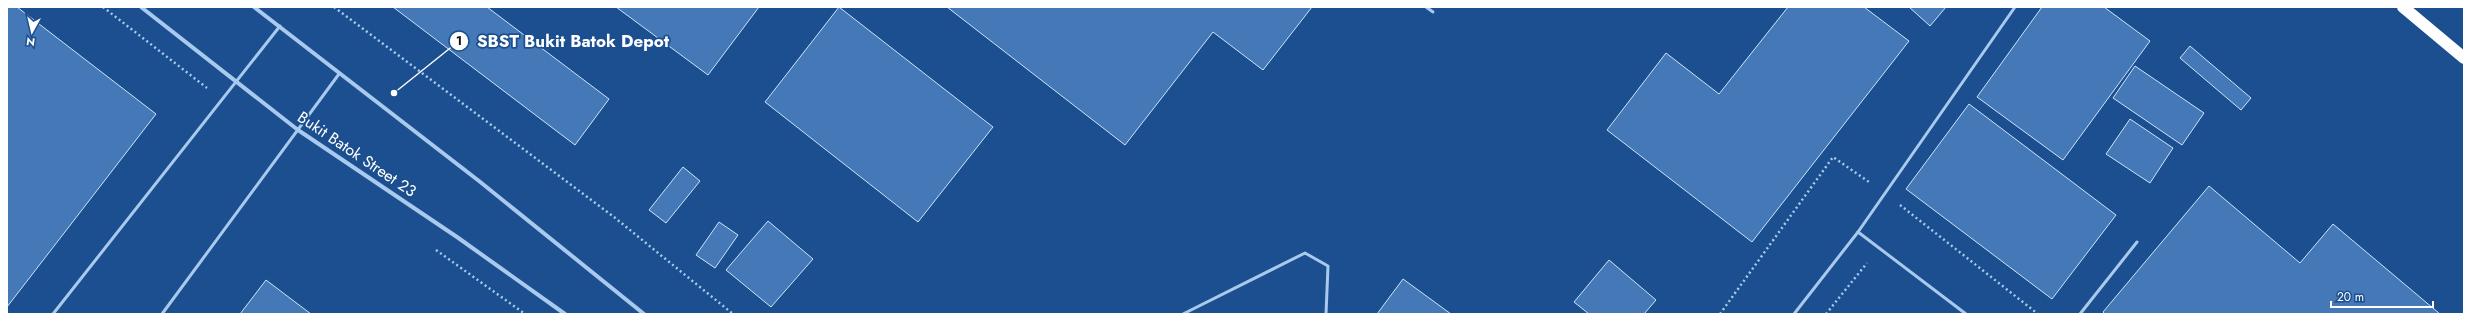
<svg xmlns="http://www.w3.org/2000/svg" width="2471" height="321" font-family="Jost,sans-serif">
  <rect width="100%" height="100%" fill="#1b4f8f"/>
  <g fill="#4478b7" stroke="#cfe3fa">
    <path d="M7,7H17L156,114L7,307Z"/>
    <path d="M393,7H487L609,99L575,145Z"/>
    <path d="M616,7H759L708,75Z"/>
    <path d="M839,7L993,127L918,222L765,102Z"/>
    <path d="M947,7H1312L1263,70L1213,32L1125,145Z"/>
    <path d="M1788,7H1864L1909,41L1752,242L1607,130L1666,53L1719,94Z"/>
    <path d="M1909,7H1946L1930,26Z"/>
    <path d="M2042,7H2104L2150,41L2063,160L1977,97Z"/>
    <path d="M2190,46L2251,98L2241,110L2180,58Z"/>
    <path d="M2135,66L2204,113L2182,145L2113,98Z"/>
    <path d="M1969,104L2116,215L2052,299L1906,189Z"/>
    <path d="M2130,119L2173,148L2150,183L2106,154Z"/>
    <path d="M683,167L700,181L666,223L649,210Z"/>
    <path d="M2209,186L2300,263L2333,224L2440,314H2105L2103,312Z"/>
    <path d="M768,221L813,259L771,307L726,270Z"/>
    <path d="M719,222L738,235L715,268L696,255Z"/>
    <path d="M1609,260L1656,300L1644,314H1589L1574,302Z"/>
    <path d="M1403,279L1451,314H1377Z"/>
    <path d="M266,280L311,314H240Z"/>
  </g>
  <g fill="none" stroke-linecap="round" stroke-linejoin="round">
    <g stroke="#a9c9ee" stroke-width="2.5" stroke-dasharray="2 3" stroke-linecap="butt">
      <path d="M103,7L207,88"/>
      <path d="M334,7L614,217L733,314"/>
      <path d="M1900,205L2038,314"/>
      <path d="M436,250L525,314"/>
      <path d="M1720,314L1833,157L1869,182"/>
      <path d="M1826,314L1867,263"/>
    </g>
    <g stroke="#a9c9ee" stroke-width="3">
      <path d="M1426,7L1433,12"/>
      <path d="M1858,232L1966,314"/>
      <path d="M53,314L280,26"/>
      <path d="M162,314L339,74"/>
      <path d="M1183,314L1305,253L1328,266L1326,314"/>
      <path d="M1794,314L1858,232L2015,7"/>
      <path d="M2080,314L2137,242"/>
    </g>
    <g stroke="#a9c9ee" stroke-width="4">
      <path d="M141,7L298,130L457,237L565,314"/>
      <path d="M254,7L479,181L644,314"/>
    </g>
    <path stroke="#fff" stroke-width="12" d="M2403,7L2464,58"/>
  </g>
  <g text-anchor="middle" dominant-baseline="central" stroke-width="3.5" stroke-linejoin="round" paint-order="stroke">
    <g font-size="16" fill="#fff" stroke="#1b4f8f">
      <text transform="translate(357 154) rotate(34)">Bukit Batok Street 23</text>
    </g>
  </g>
  <path fill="none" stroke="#fff" stroke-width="1.5" d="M394 93L459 41"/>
  <g fill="#fff" stroke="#1b4f8f" stroke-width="1.5">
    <circle cx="394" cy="93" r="4"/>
    <circle cx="459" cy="41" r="10"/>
  </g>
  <g font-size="12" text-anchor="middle" font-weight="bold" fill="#111">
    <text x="459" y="45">1</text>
  </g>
  <g font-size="17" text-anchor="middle" font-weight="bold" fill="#fff" stroke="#1b4f8f" stroke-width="3.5" stroke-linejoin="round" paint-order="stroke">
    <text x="573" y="47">SBST Bukit Batok Depot</text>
  </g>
  <rect width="2471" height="321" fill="none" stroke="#ffffff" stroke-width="16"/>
  <g transform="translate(32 32) rotate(188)" stroke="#1b4f8f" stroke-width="3" paint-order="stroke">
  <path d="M0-3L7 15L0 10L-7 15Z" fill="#ffffff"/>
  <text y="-6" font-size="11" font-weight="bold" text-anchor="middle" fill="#ffffff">N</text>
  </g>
  <path d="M2331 301v6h102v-6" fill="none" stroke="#ffffff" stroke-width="2"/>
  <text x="2337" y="301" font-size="12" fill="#ffffff" stroke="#1b4f8f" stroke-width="3" paint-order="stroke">20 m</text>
</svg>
